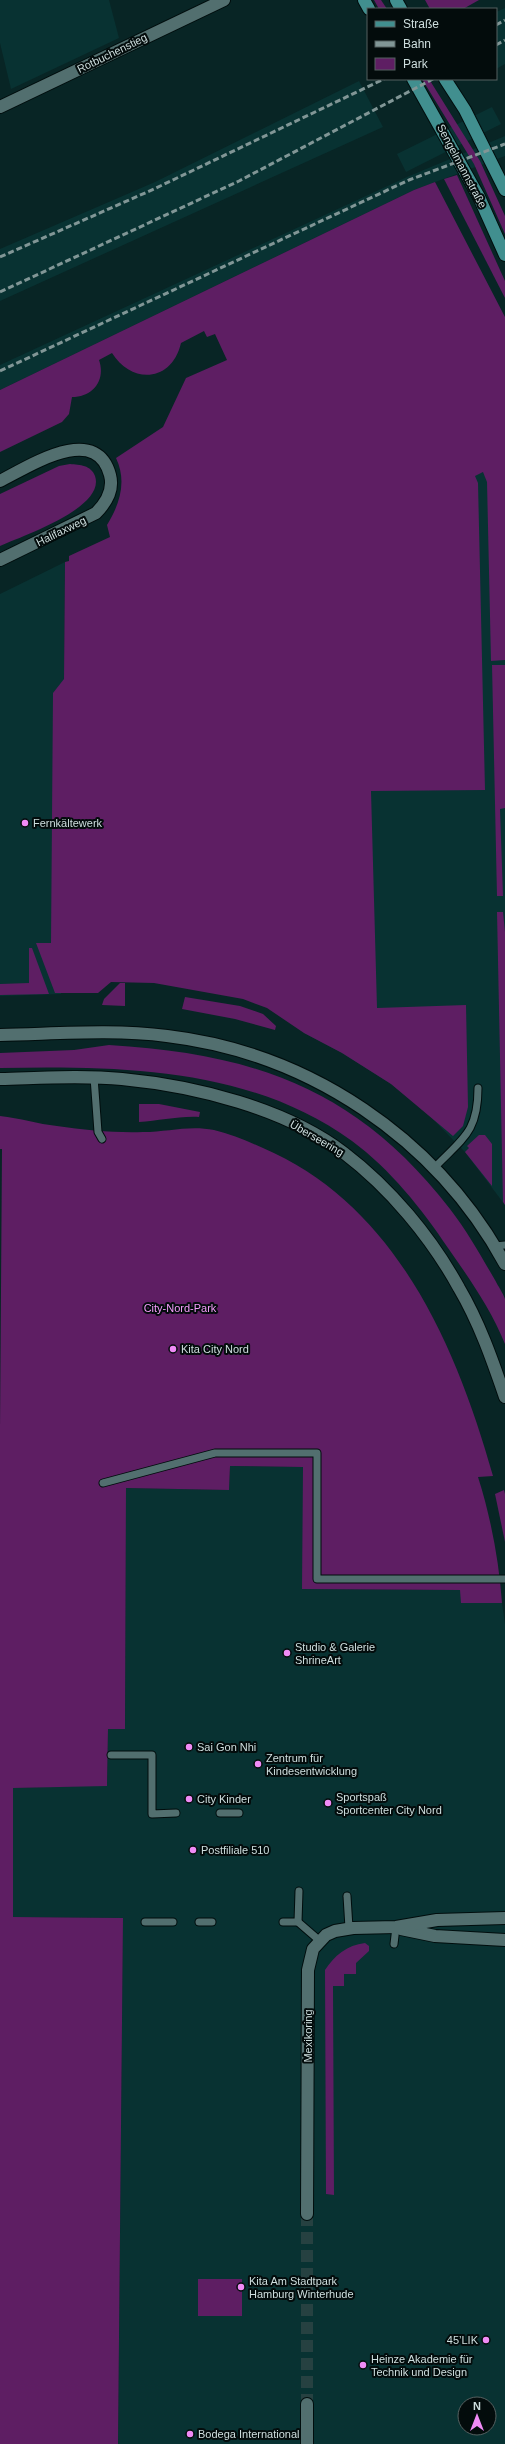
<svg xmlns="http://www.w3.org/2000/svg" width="505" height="2444" font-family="Arial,sans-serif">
  <rect width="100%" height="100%" fill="#082525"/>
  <g fill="#083232" fill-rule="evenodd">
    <path d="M0,0H109L119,38L11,89L0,43Z"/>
    <path d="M505,8V64L496,69V12Z"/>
    <path d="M359,81L383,127L0,301V249L155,182Z"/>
    <path d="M492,107L501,124L406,172L397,154Z"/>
    <path d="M505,136V156L414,190L0,390V365L407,177Z"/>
    <path d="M505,463V1205L465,1152L424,1110L391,1084L342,1053L304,1033L312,492L484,472Z"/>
    <path d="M65,562L61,994L0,996V594Z"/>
    <path d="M230,1466L303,1467V1589L461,1590V1603H502L505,1624V2444H118L123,1918L13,1917V1788L107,1785L108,1729H125L126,1488L229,1490ZM465,2404H489V2428H465Z"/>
  </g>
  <g fill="#5e1e63">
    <path d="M374,0H381L387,9H379Z"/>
    <path d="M425,0H479L463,9H430Z"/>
    <path d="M422,79H429L480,161L505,216V234L474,164Z"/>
    <path d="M457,175L505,281V298L444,179Z"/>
    <path d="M435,182L505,317V660L491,661L487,482L483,472L475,476L478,483L485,790L371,791L377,1008L466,1005L468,1107L463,1126L453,1136L391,1084L342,1053L304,1033L267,1008L243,999L154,983L111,982L98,993H55L36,943H51L53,693L64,679L65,562L69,561V556L110,537L107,525C120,504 127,481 116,458L163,427L186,378L227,360L215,334L207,337L204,331L181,343C172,382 132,385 112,353L99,360C106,380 93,397 72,397L69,414L62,422L0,452V390L414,190Z"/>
    <path d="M70,464C80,465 91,465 95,476C106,508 22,536 0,546V494L59,466Z"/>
    <path d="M492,665H505V808L500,809L503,896H497Z"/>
    <path d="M497,912H503L505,932V1205L503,1202Z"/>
    <path d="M29,948H32L49,994L0,995V984L29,983Z"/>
    <path d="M120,983H125V1006L102,1005L104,999Z"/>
    <path d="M185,997L240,1006L263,1014L276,1026L275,1030L235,1019L182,1009Z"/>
    <path d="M109,1045C256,1054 357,1089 450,1209C467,1231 481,1256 495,1280C498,1286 503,1293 505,1299C505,1312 505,1330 505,1344C491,1309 469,1278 448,1248C422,1209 390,1169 352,1141C250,1067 120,1066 0,1068V1053L74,1050Z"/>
    <path d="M139,1104H159L200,1112L199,1117C178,1116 159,1121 139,1122Z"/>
    <path d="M0,1116C20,1118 38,1124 57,1126C85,1130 115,1133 143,1132C168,1132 189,1125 214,1130C231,1134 247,1141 263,1148C396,1205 456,1345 493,1476L478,1477C491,1518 499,1561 502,1603H461L460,1590L302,1589L303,1467L230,1466L229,1490L126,1488L125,1729H108L107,1786L13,1788V1917L123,1918L118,2444H0V1429L2,1149H0Z"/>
    <path d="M479,1135H485L492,1144V1186L465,1152L469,1148L467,1146Z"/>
    <path d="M504,1490L505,1494V1542L495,1494Z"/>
    <path d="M365,1943L369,1946V1951L356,1963V1974H344V1986H333L334,2195L326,2194L325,1970C334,1956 347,1945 365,1943Z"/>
    <rect x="198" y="2279" width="44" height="37"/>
  </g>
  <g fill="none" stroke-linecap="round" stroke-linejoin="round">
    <path stroke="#264141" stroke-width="12" stroke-dasharray="12 6" stroke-linecap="butt" d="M307,2214V2404"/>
    <defs>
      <g id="lane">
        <path d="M94,1077L98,1132L102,1139"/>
        <path d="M434,1168C463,1138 478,1132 478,1088"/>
        <path d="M495,1246L505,1245"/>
        <path d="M103,1483L215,1453H317V1579H505"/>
        <path d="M111,1755H152V1814L176,1813"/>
        <path d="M220,1813H239"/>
        <path d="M347,1896L349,1928"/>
        <path d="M145,1922H173"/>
        <path d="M199,1922H212"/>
        <path d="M283,1922H298L320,1941"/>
        <path d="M298,1922L299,1891"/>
        <path d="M394,1944L396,1927"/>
      </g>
      <g id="street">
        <path d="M0,107L224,0"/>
        <path d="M0,481C28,467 96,422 110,475C114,490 106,503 96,513L0,560"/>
        <path d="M401,1929L435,1936L505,1940"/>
        <path d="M307,2214L308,1970L313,1949L326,1935L335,1931L353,1928L396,1927L437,1920L505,1918"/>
        <path d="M307,2444V2404"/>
      </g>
      <g id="secondary">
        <path d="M0,1035C55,1034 112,1029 167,1036C309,1053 436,1138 505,1264"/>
        <path d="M0,1079C40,1078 82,1075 122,1079C195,1086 285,1108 344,1153C390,1188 431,1237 459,1288C479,1322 492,1359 505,1397"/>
      </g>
      <g id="primary">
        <path d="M364,0L369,9"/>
        <path d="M396,0L401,9"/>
        <path d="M413,79L479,197L505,255"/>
        <path d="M445,79L465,110L505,190"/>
      </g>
    </defs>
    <use href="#lane" stroke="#000d0d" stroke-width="9"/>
    <use href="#street" stroke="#000d0d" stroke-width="14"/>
    <use href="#secondary" stroke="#000d0d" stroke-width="14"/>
    <use href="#primary" stroke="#000d0d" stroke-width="14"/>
    <use href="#lane" stroke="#526f6f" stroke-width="7"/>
    <use href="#street" stroke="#526f6f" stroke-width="12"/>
    <use href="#secondary" stroke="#526f6f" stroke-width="12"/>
    <use href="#primary" stroke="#418f8f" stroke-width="12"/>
    <g stroke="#819696" stroke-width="3" stroke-dasharray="6 3" stroke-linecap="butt">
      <path d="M496,25L505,20"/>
      <path d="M496,45L505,40"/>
      <path d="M0,257L154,189L384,79"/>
      <path d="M0,292L239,181L433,79"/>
      <path d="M0,371L409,180L505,144"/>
    </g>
  </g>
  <g fill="#f08bf6" stroke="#030c0c" stroke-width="1.5">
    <circle cx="25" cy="823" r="4"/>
    <circle cx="173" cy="1349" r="4"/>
    <circle cx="287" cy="1653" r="4"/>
    <circle cx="189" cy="1747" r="4"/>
    <circle cx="258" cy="1764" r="4"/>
    <circle cx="189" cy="1799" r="4"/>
    <circle cx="328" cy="1803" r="4"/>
    <circle cx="193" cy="1850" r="4"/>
    <circle cx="241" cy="2287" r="4"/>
    <circle cx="486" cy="2340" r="4"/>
    <circle cx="363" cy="2365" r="4"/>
    <circle cx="190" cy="2434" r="4"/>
  </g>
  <g text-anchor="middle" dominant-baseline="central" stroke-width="4" stroke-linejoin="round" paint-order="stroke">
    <g font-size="11" fill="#cfdfdf" stroke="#030c0c">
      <text transform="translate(112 53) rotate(-26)">Rotbuchenstieg</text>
      <text transform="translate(462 166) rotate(62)">Sengelmannstraße</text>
      <text transform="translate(61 531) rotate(-26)">Halifaxweg</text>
      <text transform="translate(317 1138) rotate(30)">Überseering</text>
      <text transform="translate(308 2036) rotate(-90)">Mexikoring</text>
    </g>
    <g font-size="11" fill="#cfdfdf" stroke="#030c0c" text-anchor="start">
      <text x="33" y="823">Fernkältewerk</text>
      <text x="181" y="1349">Kita City Nord</text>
      <text x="295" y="1647">Studio &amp; Galerie<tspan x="295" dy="13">ShrineArt</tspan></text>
      <text x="197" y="1747">Sai Gon Nhi</text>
      <text x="266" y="1758">Zentrum für<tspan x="266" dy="13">Kindesentwicklung</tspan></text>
      <text x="336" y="1797">Sportspaß<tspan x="336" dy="13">Sportcenter City Nord</tspan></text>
      <text x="197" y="1799">City Kinder</text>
      <text x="201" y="1850">Postfiliale 510</text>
      <text x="249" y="2281">Kita Am Stadtpark<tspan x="249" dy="13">Hamburg Winterhude</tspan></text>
      <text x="478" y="2340" text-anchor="end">45’LIK</text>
      <text x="371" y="2359">Heinze Akademie für<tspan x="371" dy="13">Technik und Design</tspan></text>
      <text x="198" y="2434">Bodega International</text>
    </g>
    <g font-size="11" fill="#f69dfc" stroke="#030c0c">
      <text x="180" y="1308">City-Nord-Park</text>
    </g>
  </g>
  <rect x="367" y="8" width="130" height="72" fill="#030c0c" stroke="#556060"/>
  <rect x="375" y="21" width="20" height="6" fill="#418f8f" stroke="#556060"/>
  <text x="403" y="28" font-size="12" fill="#cfdfdf">Straße</text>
  <rect x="375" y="41" width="20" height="6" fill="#819696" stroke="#556060"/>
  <text x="403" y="48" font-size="12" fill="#cfdfdf">Bahn</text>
  <rect x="375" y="58" width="20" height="12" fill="#5e1e63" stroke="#556060"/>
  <text x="403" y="68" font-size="12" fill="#cfdfdf">Park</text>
  <g transform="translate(477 2416)"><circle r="19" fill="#030c0c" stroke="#556060"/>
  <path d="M0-3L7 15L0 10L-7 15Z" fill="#f08bf6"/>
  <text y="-6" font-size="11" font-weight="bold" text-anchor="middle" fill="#cfdfdf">N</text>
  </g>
</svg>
